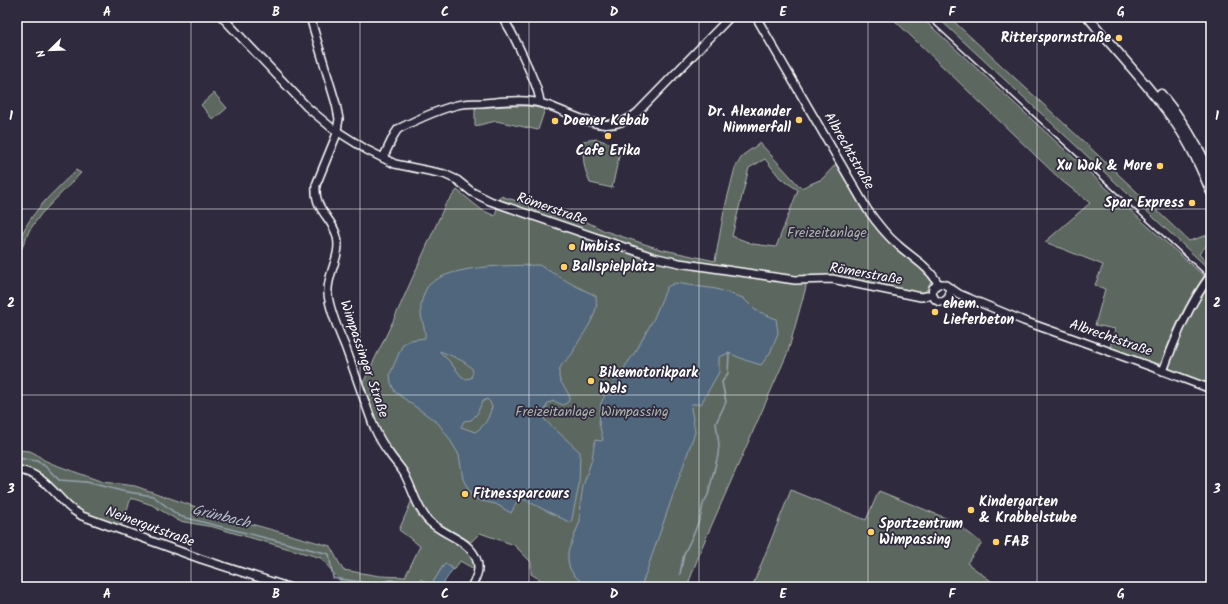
<svg xmlns="http://www.w3.org/2000/svg" width="1228" height="604" font-family="Kalam,sans-serif">
  <rect width="100%" height="100%" fill="#2f2a3d"/>
  <filter id="ink" filterUnits="userSpaceOnUse"><feTurbulence type="fractalNoise" baseFrequency=".025" numOctaves="2"/><feDisplacementMap in="SourceGraphic" scale="8" xChannelSelector="R" yChannelSelector="G"/><feConvolveMatrix kernelMatrix="1 2 1 2 8 2 1 2 1" color-interpolation-filters="sRGB"/></filter>
  <g filter="url(#ink)">
    <g fill="#5b685e" stroke="#adb4ae" fill-rule="evenodd">
      <path d="M891,17H921L1142,221L1204,276C1184,305 1173,331 1161,363L1156,364L1110,348L1115,329L1095,325L1105,289L1095,285L1103,265L1045,242L1090,203L1062,181Z"/>
      <path d="M937,17H949L1083,141L1189,241L1211,234V250L1207,245L1199,254L1211,267L1209,269Z"/>
      <path d="M214,93L227,108L213,120L201,105Z"/>
      <path d="M507,106H527L545,109L538,130L496,121L475,126V108Z"/>
      <path d="M597,139L621,147L612,188L590,183C583,166 583,159 583,141Z"/>
      <path d="M760,143L801,188L822,179L837,163L850,188L873,224L902,254L928,275L931,281L924,295L810,276L804,274L806,287L788,352L702,547L687,587H552L531,574V562L514,545L480,533L471,542L435,521L423,510L408,471L385,441L375,419L362,385L395,317L445,205L457,190L482,210L495,216L500,196L583,220L605,231L660,249L715,261L724,211L735,168L743,155ZM765,159L780,178L798,190L776,247L753,244L732,236L749,168Z"/>
      <path d="M76,170L81,173L41,214L29,231L17,260C17,255 16,249 18,245C27,214 54,192 76,170Z"/>
      <path d="M1210,283H1211V385L1170,370L1169,366C1180,336 1190,307 1210,283Z"/>
      <path d="M19,450L30,451L36,454L44,460L53,464L103,482L135,486L219,515L330,546L343,570L380,576L405,577L420,546L399,530L412,500L420,516L433,528L471,552L474,569L460,561L454,570L445,563L431,586L421,579L416,587H403L396,584C380,591 359,585 342,583L321,558L213,527L179,521L152,505L131,498L121,527L84,513L72,506L50,481L33,471L17,467V453L19,454Z"/>
      <path d="M791,490L866,520L879,491L953,521L982,543L967,563L999,587H752Z"/>
    </g>
    <g fill="#50667b" stroke="#96a3b0" fill-rule="evenodd">
      <path d="M539,265L572,284L596,296C596,299 597,304 596,308C593,322 583,334 576,346C574,348 574,352 572,354C566,362 558,364 559,377C559,382 568,390 570,398L568,402L563,405L554,401L548,403L543,414L545,420L580,452L579,485L571,523L519,497L511,513L496,504L481,501L472,497L463,479L459,455L449,438L438,423L395,392L391,383L390,374L403,344L411,340L425,338C426,326 419,318 421,305C422,299 425,289 429,285C451,264 510,266 539,265ZM440,351C449,355 467,361 472,369C474,372 472,375 471,378L466,379L461,376L450,362L440,352ZM487,399L490,402L492,407C488,419 486,425 475,432L461,427L464,421L471,420L477,414L482,402Z"/>
      <path d="M675,283L716,289L743,298L755,310L776,319L778,333L770,353L761,365L745,360L729,353L719,357V372L701,404H692L691,408L695,432L641,587H587L574,575L570,569L568,561V552L580,521L581,500L583,486L592,459L595,440L601,441L603,440L599,423L601,403L605,395L636,351L654,318L667,287Z"/>
      <path d="M445,563L453,569L441,587H430Z"/>
    </g>
    <g fill="none" stroke-linecap="round" stroke-linejoin="round">
      <g stroke="#96a3b0" stroke-width="1.5">
        <path d="M17,458L37,461L45,466L59,480L86,482L122,491L153,496L179,516L329,554L333,578L374,584L391,580L407,584L412,587"/>
        <path d="M680,574L684,554L695,531L701,515L703,504L708,495L718,455L719,445L716,423L726,402L722,382L728,373L729,353"/>
      </g>
      <defs>
        <g id="tertiary">
          <path d="M310,17L336,104L339,119L336,136L316,185C314,212 332,216 337,237C342,256 326,275 328,294C329,309 339,332 345,346C355,373 364,400 374,427C378,436 383,445 389,453C394,461 401,467 405,475C413,490 416,506 427,519C441,535 467,538 476,558C481,569 476,578 471,587"/>
          <path d="M502,17C513,32 520,50 528,67C533,79 539,90 540,102"/>
          <path d="M756,17L867,209C876,222 886,235 898,245C911,257 930,267 938,284"/>
          <path d="M383,158L394,135L398,129C414,121 440,109 457,105C465,103 474,103 482,103C497,102 512,100 527,101C566,103 601,145 638,112L730,17"/>
          <path d="M1163,371L1211,389"/>
          <path d="M17,470C41,472 53,492 69,507C73,511 78,513 82,516L201,559L288,587"/>
        </g>
        <g id="secondary">
          <path d="M222,17L307,107L332,128L367,150L395,164L444,174L457,180L472,192L490,201L653,257L679,263L795,280L832,279L921,297L932,295"/>
          <path d="M949,288C951,296 948,301 940,302C934,300 931,295 933,288L938,284H944L959,294L1024,321L1086,343L1163,371C1176,337 1189,304 1211,275"/>
        </g>
        <g id="primary">
          <path d="M1088,17C1117,53 1150,86 1176,124C1191,145 1201,169 1211,192"/>
          <path d="M1161,94C1182,119 1198,145 1211,174"/>
        </g>
      </defs>
      <use href="#tertiary" stroke="#fff" stroke-width="10"/>
      <use href="#secondary" stroke="#fff" stroke-width="10"/>
      <use href="#primary" stroke="#fff" stroke-width="11"/>
      <use href="#tertiary" stroke="#2f2a3d" stroke-width="7"/>
      <use href="#secondary" stroke="#2f2a3d" stroke-width="7"/>
      <use href="#primary" stroke="#2f2a3d" stroke-width="8"/>
      <path stroke="#fff" stroke-width="1.5" d="M926,17L1211,280"/>
    </g>
  </g>
  <path fill="none" stroke="#fff" stroke-width="1" stroke-opacity="0.55" d="M191,17V587M360,17V587M529,17V587M699,17V587M868,17V587M1037,17V587M17,209H1211M17,395H1211"/>
  <g fill="#ffd166" stroke="#2f2a3d" stroke-width="1.5">
    <circle cx="1119" cy="38" r="4"/>
    <circle cx="799" cy="120" r="4"/>
    <circle cx="555" cy="121" r="4"/>
    <circle cx="608" cy="136" r="4"/>
    <circle cx="1160" cy="166" r="4"/>
    <circle cx="1192" cy="203" r="4"/>
    <circle cx="572" cy="247" r="4"/>
    <circle cx="564" cy="267" r="4"/>
    <circle cx="935" cy="312" r="4"/>
    <circle cx="591" cy="381" r="4"/>
    <circle cx="465" cy="494" r="4"/>
    <circle cx="971" cy="510" r="4"/>
    <circle cx="871" cy="532" r="4"/>
    <circle cx="996" cy="542" r="4"/>
  </g>
  <g text-anchor="middle" dominant-baseline="central" stroke-width="3.5" stroke-linejoin="round" paint-order="stroke">
    <g font-size="14" font-weight="bold" fill="#fff" stroke="#2f2a3d" text-anchor="start">
      <text x="1111" y="38" text-anchor="end">Ritterspornstraße</text>
      <text x="791" y="112" text-anchor="end">Dr. Alexander<tspan x="791" dy="16">Nimmerfall</tspan></text>
      <text x="563" y="121">Doener Kebab</text>
      <text x="608" y="151" text-anchor="middle">Cafe Erika</text>
      <text x="1152" y="166" text-anchor="end">Xu Wok &amp; More</text>
      <text x="1184" y="203" text-anchor="end">Spar Express</text>
      <text x="580" y="247">Imbiss</text>
      <text x="572" y="267">Ballspielplatz</text>
      <text x="943" y="304">ehem.<tspan x="943" dy="16">Lieferbeton</tspan></text>
      <text x="599" y="373">Bikemotorikpark<tspan x="599" dy="16">Wels</tspan></text>
      <text x="473" y="494">Fitnessparcours</text>
      <text x="979" y="502">Kindergarten<tspan x="979" dy="16">&amp; Krabbelstube</tspan></text>
      <text x="879" y="524">Sportzentrum<tspan x="879" dy="16">Wimpassing</tspan></text>
      <text x="1004" y="542">FAB</text>
    </g>
    <g font-size="14" fill="#fff" stroke="#2f2a3d">
      <text transform="translate(849 151) rotate(60)">Albrechtstraße</text>
      <text transform="translate(552 209) rotate(19)">Römerstraße</text>
      <text transform="translate(866 274) rotate(10)">Römerstraße</text>
      <text transform="translate(1111 338) rotate(19)">Albrechtstraße</text>
      <text transform="translate(364 359) rotate(71)">Wimpassinger Straße</text>
      <text transform="translate(150 527) rotate(20)">Neinergutstraße</text>
    </g>
    <g font-size="14" fill="#adb4ae" stroke="#2f2a3d">
      <text x="827" y="233">Freizeitanlage</text>
      <text x="592" y="412">Freizeitanlage Wimpassing</text>
    </g>
    <g font-size="15" font-style="italic" fill="#b0bac4" stroke="#2f2a3d">
      <text transform="translate(221 517) rotate(14)">Grünbach</text>
    </g>
  </g>
  <rect width="1228" height="604" fill="none" stroke="#2f2a3d" stroke-width="44"/>
  <g transform="translate(50 50) rotate(247)" stroke="#2f2a3d" stroke-width="3" paint-order="stroke">
  <path d="M0-3L7 15L0 10L-7 15Z" fill="#ffffff"/>
  <text y="-6" font-size="11" font-weight="bold" text-anchor="middle" fill="#ffffff">N</text>
  </g>
  <rect x="22" y="22" width="1184" height="560" fill="none" stroke="#fff" stroke-width="1.5"/>
  <g font-size="13" text-anchor="middle" font-weight="bold" fill="#fff">
    <text x="107" y="16">A</text>
    <text x="276" y="16">B</text>
    <text x="445" y="16">C</text>
    <text x="614" y="16">D</text>
    <text x="783" y="16">E</text>
    <text x="952" y="16">F</text>
    <text x="1121" y="16">G</text>
    <text x="11" y="120">1</text>
    <text x="1217" y="120">1</text>
    <text x="11" y="307">2</text>
    <text x="1217" y="307">2</text>
    <text x="11" y="493">3</text>
    <text x="1217" y="493">3</text>
    <text x="107" y="598">A</text>
    <text x="276" y="598">B</text>
    <text x="445" y="598">C</text>
    <text x="614" y="598">D</text>
    <text x="783" y="598">E</text>
    <text x="952" y="598">F</text>
    <text x="1121" y="598">G</text>
  </g>
</svg>
